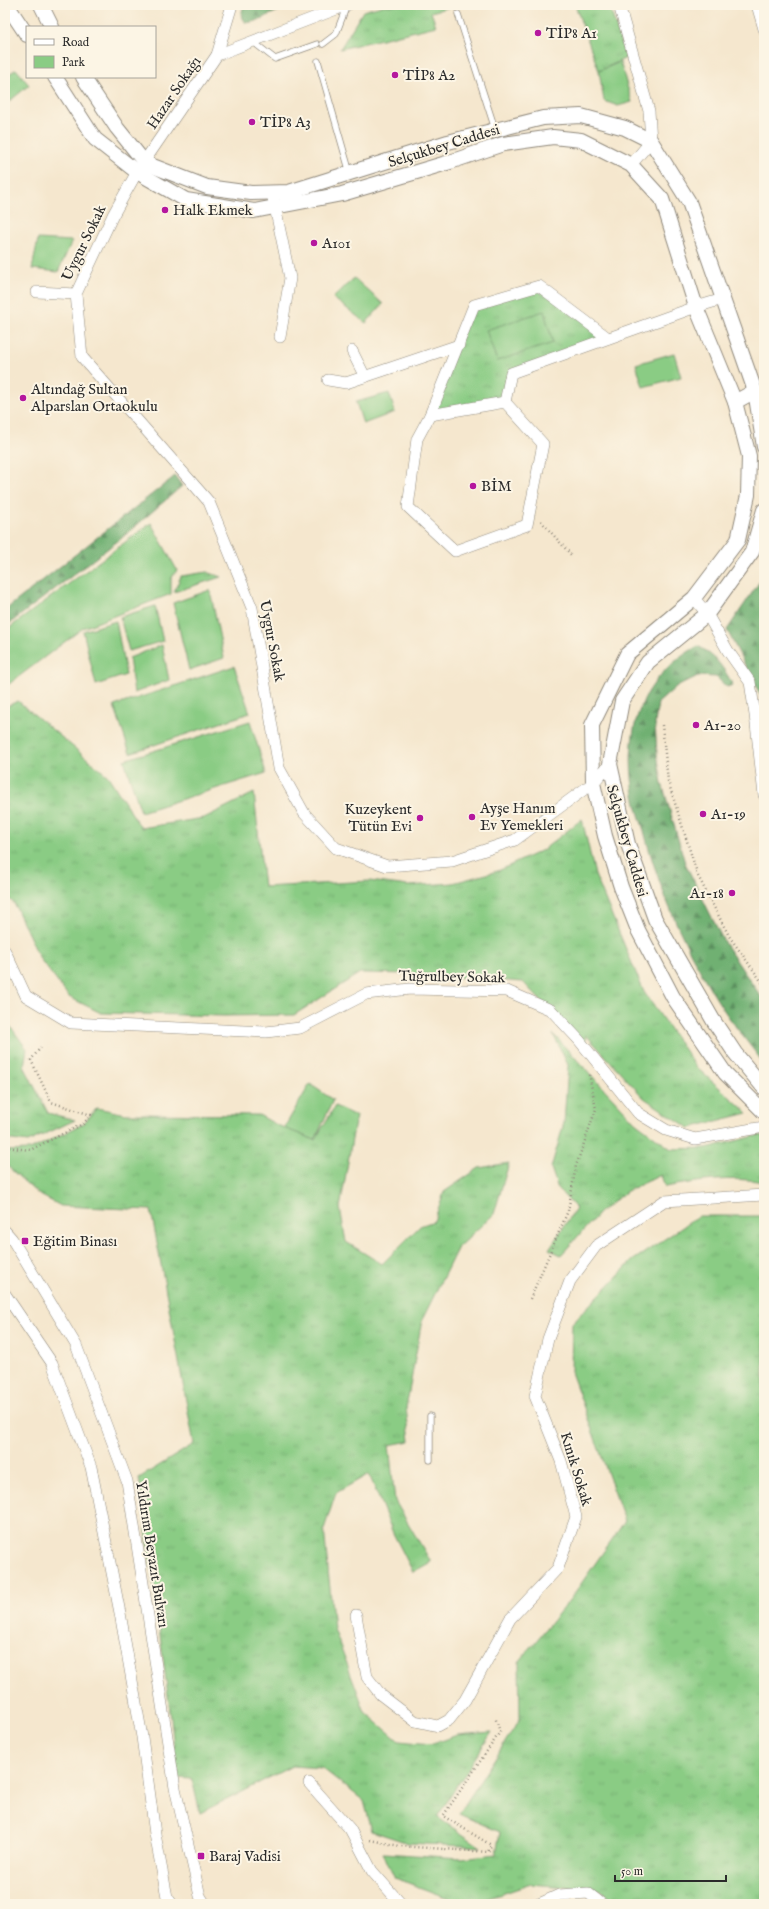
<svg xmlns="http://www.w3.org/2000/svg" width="769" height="1909" font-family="'IM FELL English',serif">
  <defs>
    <pattern id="grass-tufts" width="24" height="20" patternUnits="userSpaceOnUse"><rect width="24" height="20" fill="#8acc84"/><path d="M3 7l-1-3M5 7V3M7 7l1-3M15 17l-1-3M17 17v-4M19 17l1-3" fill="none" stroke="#77af72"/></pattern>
    <pattern id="forest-firs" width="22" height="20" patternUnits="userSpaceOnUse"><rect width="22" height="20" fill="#6fb072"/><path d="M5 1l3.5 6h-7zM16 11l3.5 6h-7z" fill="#5b8f5e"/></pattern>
  </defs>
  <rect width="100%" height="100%" fill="#fcf5e5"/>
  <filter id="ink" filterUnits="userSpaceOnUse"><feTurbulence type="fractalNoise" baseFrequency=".025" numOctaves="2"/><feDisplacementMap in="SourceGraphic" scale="8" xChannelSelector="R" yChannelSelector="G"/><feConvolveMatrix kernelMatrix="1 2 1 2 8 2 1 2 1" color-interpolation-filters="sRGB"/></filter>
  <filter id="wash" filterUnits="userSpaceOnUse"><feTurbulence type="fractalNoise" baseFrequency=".012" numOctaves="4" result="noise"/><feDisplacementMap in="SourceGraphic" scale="16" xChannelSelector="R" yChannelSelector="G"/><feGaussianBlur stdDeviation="0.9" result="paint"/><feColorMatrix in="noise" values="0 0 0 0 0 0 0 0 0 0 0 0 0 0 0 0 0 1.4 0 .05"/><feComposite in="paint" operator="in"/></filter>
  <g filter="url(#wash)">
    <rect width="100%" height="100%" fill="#f5e7ce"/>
    <g fill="url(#grass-tufts)" stroke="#5a7c58">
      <path d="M385,5H457L431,12L436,26L340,49L363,11Z"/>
      <path d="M575,5H609L626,58L599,71Z"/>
      <path d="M539,286L608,338L511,373L505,402L430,415L474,305Z"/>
      <path d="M207,572L221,577L174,592L181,576Z"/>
      <path d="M18,701L108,776L141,828L204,818L254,793L264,887L370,881L408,886L453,883L498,871L543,850L582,819L595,875L644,992L697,1068L748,1113L689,1128L644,1098L586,1035L584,1046L523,982L414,974L360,973L294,1015L224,1016L101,1013L69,997L40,959L14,903L5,896V707Z"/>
      <path d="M5,1019L27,1049L24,1066L48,1113L75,1120L28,1142L5,1139Z"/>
      <path d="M553,1034L635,1122L671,1149L706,1148L760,1135L764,1136V1182C730,1176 699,1181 665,1187L661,1175L627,1191L600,1212L561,1255L549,1249L576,1208L558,1189L551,1168L564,1123L568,1065Z"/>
      <path d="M335,1106L356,1116L340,1208L346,1242L382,1264L420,1226L434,1221L444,1192L479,1168L509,1163L494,1214L458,1247L422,1320L406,1408L410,1441L389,1445L395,1501L431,1562L413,1572L393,1533L369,1474L336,1493L324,1529L334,1629L365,1712L399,1741L432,1744L457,1735L492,1732L437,1817L481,1847L408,1843L372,1831L364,1801L322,1768L292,1766L200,1813L192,1779L177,1778L171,1718L139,1478L194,1444L151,1210L61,1206L38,1194L5,1164V1151L30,1150L83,1124L97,1108L126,1114L259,1115L277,1125L315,1140Z"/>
      <path d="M699,1216H764V1904H617L601,1890L531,1884L472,1904H464L395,1878L383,1853L461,1858L496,1854L500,1832L459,1814L520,1719L519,1662L571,1598L625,1521L571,1372L572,1323L632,1261Z"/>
    </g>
    <g fill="url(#forest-firs)" stroke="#4d6e4e">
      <path d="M244,5H291L256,21L246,23L241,15Z"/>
      <path d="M175,476L182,486L123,537L5,627V610Z"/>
      <path d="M764,575V702L727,630Z"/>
      <path d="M698,646C716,656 723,667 733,685L727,687L716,677L698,676L677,686L658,703L655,723L657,754L662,783L685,863L725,944L764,1001V1064C748,1042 730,1021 716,998C684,946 659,890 644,831C640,817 634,802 633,787C625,726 642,677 698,646Z"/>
    </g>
    <g fill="#8acc84" stroke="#5a7c58">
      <path d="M620,62L632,102L618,106L604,101L599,71Z"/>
      <path d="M16,69L29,85L5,105V77Z"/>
      <path d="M38,239L72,241L58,272L32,269Z"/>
      <path d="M354,278L383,304L366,323L333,298Z"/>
      <path d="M544,311L553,343L497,361L486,330Z"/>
      <path d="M674,353L681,377L643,387L636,364Z"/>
      <path d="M389,393L395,412L363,424L356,402Z"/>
      <path d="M151,523L177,570L171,579V594L83,628L5,687V631Z"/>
      <path d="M210,590L224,658L189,670L173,603Z"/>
      <path d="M155,606L163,641L129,651L120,617Z"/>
      <path d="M116,621L126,675L96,685L83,631Z"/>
      <path d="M162,645L169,680L134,693L129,658Z"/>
      <path d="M234,666L250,713L130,753L114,706Z"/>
      <path d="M250,721L266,773L141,812L124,760Z"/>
      <path d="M310,1084L333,1100L315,1140L284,1128Z"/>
    </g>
  </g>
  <g filter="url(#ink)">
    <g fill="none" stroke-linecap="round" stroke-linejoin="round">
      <defs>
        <g id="service">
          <path d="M458,14L495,129"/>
          <path d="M252,41L275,59L317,44"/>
          <path d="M323,44L336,34L347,5"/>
          <path d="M318,61L350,173"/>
          <path d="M430,1416V1460"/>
        </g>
        <g id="minor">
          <path d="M347,5L217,55L137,172L113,215L76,294L82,357L209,502L252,608L279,768L304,813L336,848L387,866L452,861L515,840L593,783L610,764"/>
          <path d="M619,5L649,111L651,141L631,165"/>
          <path d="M757,5L764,29"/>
          <path d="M217,55L232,5"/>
          <path d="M272,193L290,278L280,337"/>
          <path d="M37,292L76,294"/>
          <path d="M352,351L365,377"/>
          <path d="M328,380L346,383L459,345"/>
          <path d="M505,402L543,444L527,525L455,551L408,507L417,439L430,415Z"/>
          <path d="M505,402L511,373L696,307L723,299"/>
          <path d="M430,415L474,305L539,286L608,338"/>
          <path d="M694,598L707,614L728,651L750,682L755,715L764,795"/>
          <path d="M5,951L26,996L71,1023L266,1032L300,1028L366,994L410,989L507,991L551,1010L579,1040L638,1113L666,1130L695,1139L764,1127"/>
          <path d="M5,1231L12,1239L76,1345L127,1481L175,1788L200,1896L205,1904"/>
          <path d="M5,1294L52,1363L91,1467L120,1613L142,1737L155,1834L167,1897L172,1904"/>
          <path d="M356,1615L367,1677L381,1695L415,1721L438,1726L449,1720L465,1700L510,1619L558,1568L576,1517L561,1461L535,1396L548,1339L570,1281L596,1246L664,1201L764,1195"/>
          <path d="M309,1783L350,1829L372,1871L401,1904"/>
          <path d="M539,1904L559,1895L588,1893L602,1904"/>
        </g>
        <g id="tertiary">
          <path d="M7,5L27,35"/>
          <path d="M41,5L52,27"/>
          <path d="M55,77L95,139L137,172L186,200L254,211L342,194L450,162L503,144L553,137L581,140L631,165L662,199L696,307L735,402L755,391"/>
          <path d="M83,77L117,128L145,163L207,187L251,193L289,192L448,142L543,118L581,116L625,128L651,141L689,202L755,391L764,447"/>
          <path d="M735,402L749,456L748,495L738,540L694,598L627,654L592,725L593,783L605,836L621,887L638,930L673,997L725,1073L764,1112"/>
          <path d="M764,510L752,552L707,614L648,662L622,701L610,764L628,844L655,919L713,1020L735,1053L764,1088"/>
        </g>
      </defs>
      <use href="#service" stroke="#90897c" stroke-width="7"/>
      <use href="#minor" stroke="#90897c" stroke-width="12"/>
      <use href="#tertiary" stroke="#90897c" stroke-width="16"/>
      <g stroke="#90897c" stroke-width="2.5" stroke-dasharray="1 3" stroke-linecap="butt">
        <path d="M541,521L572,556"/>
        <path d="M662,725L668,781L698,876L729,936L764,985"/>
        <path d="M5,1147L30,1150L83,1124L91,1115L51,1102L31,1060L41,1047"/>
        <path d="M530,1299L568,1211L576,1166L596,1109L589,1074"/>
        <path d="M370,1840L400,1846L488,1852L491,1845L443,1816L500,1732L495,1717"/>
      </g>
      <use href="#service" stroke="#fff" stroke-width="5.5"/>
      <use href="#minor" stroke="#fff" stroke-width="11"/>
      <use href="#tertiary" stroke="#fff" stroke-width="14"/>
    </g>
  </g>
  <g fill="#b5179e" stroke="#fcf5e5" stroke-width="1.5">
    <circle cx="538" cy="33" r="4"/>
    <circle cx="395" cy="75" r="4"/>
    <circle cx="252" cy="122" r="4"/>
    <circle cx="165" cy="210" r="4"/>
    <circle cx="314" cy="243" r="4"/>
    <circle cx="23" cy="398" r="4"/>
    <circle cx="473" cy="486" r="4"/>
    <circle cx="696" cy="725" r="4"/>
    <circle cx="703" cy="814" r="4"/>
    <circle cx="472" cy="817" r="4"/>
    <circle cx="420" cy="818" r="4"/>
    <circle cx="732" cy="893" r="4"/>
    <rect x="21" y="1237" width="8" height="8" rx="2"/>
    <rect x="197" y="1852" width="8" height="8" rx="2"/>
  </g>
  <g text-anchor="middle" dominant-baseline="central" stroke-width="4" stroke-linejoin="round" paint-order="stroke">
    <g font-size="15" fill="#2b2b2b" stroke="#fcf5e5" text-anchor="start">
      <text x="546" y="33">TİP8 A1</text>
      <text x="403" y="75">TİP8 A2</text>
      <text x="260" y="122">TİP8 A3</text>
      <text x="173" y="210">Halk Ekmek</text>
      <text x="322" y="243">A101</text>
      <text x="31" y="389">Altındağ Sultan<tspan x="31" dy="17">Alparslan Ortaokulu</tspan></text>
      <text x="481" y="486">BİM</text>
      <text x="704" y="725">A1-20</text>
      <text x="480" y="808">Ayşe Hanım<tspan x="480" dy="17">Ev Yemekleri</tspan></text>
      <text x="412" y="809" text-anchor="end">Kuzeykent<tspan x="412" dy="17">Tütün Evi</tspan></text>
      <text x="711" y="814">A1-19</text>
      <text x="724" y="893" text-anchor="end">A1-18</text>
      <text x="33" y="1241">Eğitim Binası</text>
      <text x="209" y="1856">Baraj Vadisi</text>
    </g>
    <g font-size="15" fill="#2b2b2b" stroke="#fcf5e5">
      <text transform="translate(174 93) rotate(-56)">Hazar Sokağı</text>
      <text transform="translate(444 146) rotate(-17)">Selçukbey Caddesi</text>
      <text transform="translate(84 243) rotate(-64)">Uygur Sokak</text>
      <text transform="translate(272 641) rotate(79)">Uygur Sokak</text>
      <text transform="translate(627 841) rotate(74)">Selçukbey Caddesi</text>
      <text transform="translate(452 977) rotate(1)">Tuğrulbey Sokak</text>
      <text transform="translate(576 1469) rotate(73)">Kınık Sokak</text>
      <text transform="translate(152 1554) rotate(81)">Yıldırım Beyazıt Bulvarı</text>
    </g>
  </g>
  <rect width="769" height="1909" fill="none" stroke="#fcf5e5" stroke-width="20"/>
  <rect x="26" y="26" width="130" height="52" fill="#fcf5e5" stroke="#a8a49b"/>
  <rect x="34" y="39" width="20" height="6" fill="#ffffff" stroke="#a8a49b"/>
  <text x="62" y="46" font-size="12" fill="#2b2b2b">Road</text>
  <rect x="34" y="56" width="20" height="12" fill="#8acc84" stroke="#a8a49b"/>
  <text x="62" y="66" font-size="12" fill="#2b2b2b">Park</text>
  <path d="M615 1875v6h111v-6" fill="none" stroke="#2b2b2b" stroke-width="2"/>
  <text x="621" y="1875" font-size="12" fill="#2b2b2b" stroke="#fcf5e5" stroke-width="3" paint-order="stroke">50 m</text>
</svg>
